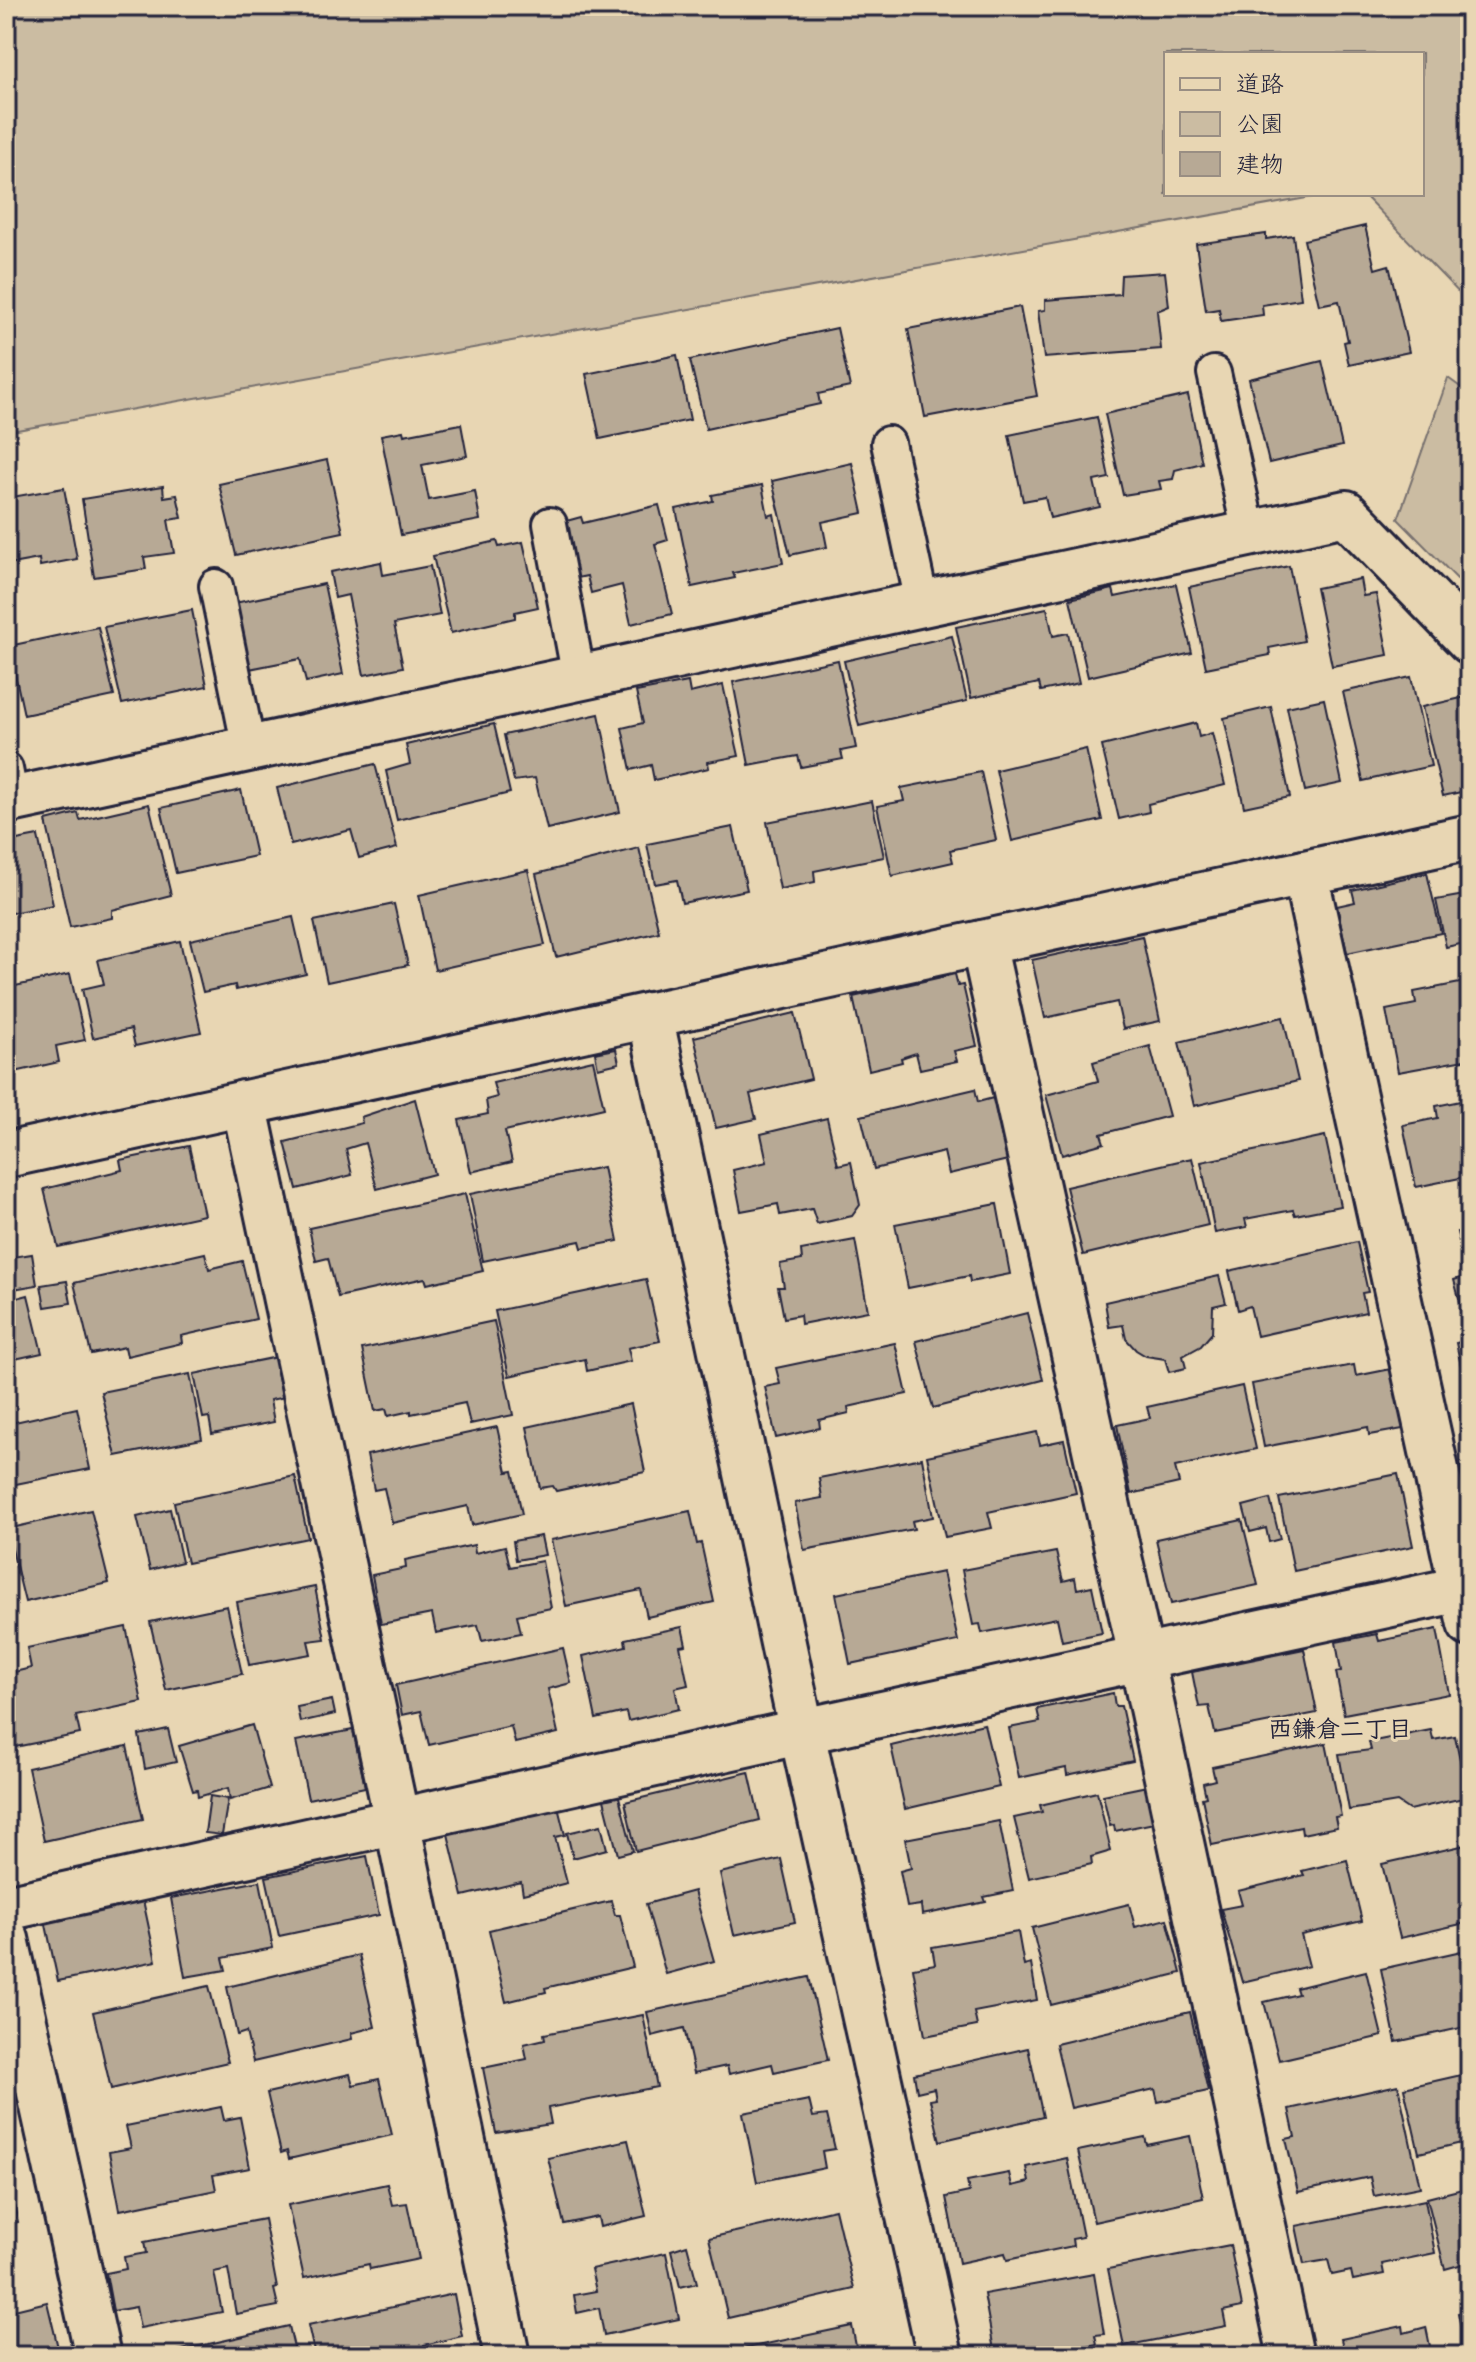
<svg xmlns="http://www.w3.org/2000/svg" width="1476" height="2362" font-family="Kalam,'Klee One',sans-serif">
  <rect width="100%" height="100%" fill="#e8d6b3"/>
  <filter id="ink" filterUnits="userSpaceOnUse"><feTurbulence type="fractalNoise" baseFrequency=".0125" numOctaves="2"/><feDisplacementMap in="SourceGraphic" scale="16" xChannelSelector="R" yChannelSelector="G"/><feConvolveMatrix kernelMatrix="1 2 1 2 8 2 1 2 1" color-interpolation-filters="sRGB"/></filter>
  <g filter="url(#ink)">
    <g fill="#cbbca2" stroke="#766f6e" stroke-width="2">
      <path d="M6,6H1470V304L1363,194H1422V54H1166V194H1329L6,432Z"/>
      <path d="M1448,378L1470,394V592L1398,519Z"/>
    </g>
    <g fill="#b7a995" stroke="#22223b" stroke-width="2">
      <path d="M1365,226L1375,269L1389,265L1409,352L1349,365L1344,342L1348,341L1339,301L1319,305L1304,240Z"/>
      <path d="M1266,234V239L1293,235L1301,299L1262,305L1263,315L1221,321L1219,309L1206,311L1196,244Z"/>
      <path d="M1165,272L1169,306L1157,311L1161,349L1044,358L1038,311L1045,310V300L1120,294L1121,275Z"/>
      <path d="M1020,307L1037,396L925,417L908,329Z"/>
      <path d="M837,328L850,387L818,394L820,404L706,429L690,360Z"/>
      <path d="M677,355L690,420L600,439L586,374Z"/>
      <path d="M1322,361L1342,446L1269,463L1249,379Z"/>
      <path d="M1188,395L1202,463L1175,470L1173,479L1159,481L1161,489L1123,495L1105,414Z"/>
      <path d="M1097,417L1109,478L1094,481L1100,507L1050,518L1045,497L1023,501L1009,435Z"/>
      <path d="M461,424L467,456L422,465L429,500L475,491L480,520L401,535L381,435L403,431L404,435Z"/>
      <path d="M327,460L343,532L236,555L219,484Z"/>
      <path d="M852,463L863,513L822,522L827,547L790,555L772,481Z"/>
      <path d="M762,485L768,516L774,514L783,563L733,573L735,578L692,587L676,509L713,501L712,495Z"/>
      <path d="M163,486L164,497L177,495L182,518L168,520L174,553L144,557L146,569L94,577L82,499Z"/>
      <path d="M64,488L77,559L40,566L39,559L6,565V498Z"/>
      <path d="M659,505L668,540L655,544L672,614L631,624L622,585L591,593L587,576L577,578L563,522L581,517L583,523Z"/>
      <path d="M497,541L499,547L523,542L538,607L515,612V618L451,633L433,556Z"/>
      <path d="M381,562L383,575L430,566L440,615L394,624L403,667L364,675L348,595L335,598L330,572Z"/>
      <path d="M1289,566L1304,641L1269,648L1270,655L1206,668L1189,587Z"/>
      <path d="M1360,579L1363,596L1376,594L1388,655L1332,666L1316,588Z"/>
      <path d="M324,584L343,674L306,682L300,659L249,669L235,603Z"/>
      <path d="M1176,584L1192,653L1088,677L1070,599L1113,589L1115,597Z"/>
      <path d="M1047,608L1053,636L1068,633L1079,683L1041,691L1039,683L971,698L956,627Z"/>
      <path d="M192,610L207,686L122,704L104,627Z"/>
      <path d="M98,627L114,696L24,715L9,646Z"/>
      <path d="M952,636L967,701L859,726L844,661Z"/>
      <path d="M838,660L856,748L841,751L843,759L801,767L798,756L749,765L733,682Z"/>
      <path d="M1411,677L1431,766L1363,781L1343,692Z"/>
      <path d="M688,682L690,693L723,685L739,756L708,762L709,768L654,780L651,765L631,770L622,728L643,723L636,692Z"/>
      <path d="M1470,696V790L1443,796L1422,707Z"/>
      <path d="M1324,699L1342,783L1305,791L1287,707Z"/>
      <path d="M1271,707L1290,797L1244,807L1224,718Z"/>
      <path d="M599,714L620,812L547,829L535,778L514,781L504,735Z"/>
      <path d="M1196,723L1199,737L1212,733L1225,785L1148,804L1149,812L1119,819L1102,746Z"/>
      <path d="M494,724L510,793L397,820L386,771L410,764L406,745Z"/>
      <path d="M1086,749L1102,820L1012,841L996,770Z"/>
      <path d="M375,764L397,848L359,858L351,830L291,845L277,788Z"/>
      <path d="M981,772L996,840L950,850L953,862L892,876L877,806L904,801L901,788Z"/>
      <path d="M241,790L256,856L176,873L161,808Z"/>
      <path d="M872,801L884,857L814,871L815,882L780,889L767,822Z"/>
      <path d="M149,804L171,895L112,910V918L70,927L46,821L78,813L80,820Z"/>
      <path d="M733,827L747,890L682,903L677,880L655,884L647,844Z"/>
      <path d="M38,836L53,905L6,914V842Z"/>
      <path d="M639,848L659,932L556,957L536,874Z"/>
      <path d="M528,870L545,945L435,970L419,895Z"/>
      <path d="M1427,873L1441,933L1347,953L1337,906L1355,902L1352,890Z"/>
      <path d="M1470,894V942L1446,947L1436,900Z"/>
      <path d="M394,904L408,965L327,982L314,921Z"/>
      <path d="M293,917L306,974L236,990L235,985L203,992L190,940Z"/>
      <path d="M1142,936L1160,1021L1123,1029L1117,1002L1045,1018L1032,960Z"/>
      <path d="M180,941L201,1032L135,1046L131,1029L93,1038L82,989L104,984L98,960Z"/>
      <path d="M70,974L85,1040L56,1046L59,1062L6,1074V988Z"/>
      <path d="M955,974L958,986L963,985L977,1046L954,1051L957,1061L920,1069L916,1053L901,1058L902,1062L869,1070L853,997Z"/>
      <path d="M1470,981V1059L1398,1072L1386,1010L1416,1004L1414,992Z"/>
      <path d="M795,1013L811,1079L750,1094L756,1119L716,1128L694,1037Z"/>
      <path d="M1283,1017L1298,1081L1194,1106L1179,1042Z"/>
      <path d="M1150,1046L1169,1116L1101,1134L1104,1143L1062,1155L1046,1095L1098,1081L1093,1062Z"/>
      <path d="M616,1049L619,1063L598,1068L595,1053Z"/>
      <path d="M593,1060L604,1108L505,1131L512,1162L471,1172L459,1120L488,1114L486,1100L497,1097L493,1083Z"/>
      <path d="M975,1089L978,1102L993,1098L1008,1160L949,1174L944,1152L874,1169L861,1116Z"/>
      <path d="M415,1099L434,1174L377,1189L365,1143L346,1149L352,1175L297,1189L285,1142L362,1123L361,1117Z"/>
      <path d="M1470,1099V1176L1416,1187L1403,1125L1438,1118L1436,1106Z"/>
      <path d="M827,1118L838,1165L851,1162L860,1205L852,1216L817,1224L812,1209L780,1215L778,1204L741,1211L733,1170L767,1162L761,1134Z"/>
      <path d="M1325,1136L1340,1206L1295,1215L1293,1210L1245,1219L1247,1227L1215,1233L1201,1162Z"/>
      <path d="M189,1146L204,1215L58,1247L44,1189L122,1170L120,1160Z"/>
      <path d="M1192,1158L1208,1225L1083,1255L1066,1187Z"/>
      <path d="M603,1167L618,1241L582,1248L580,1241L483,1261L470,1194Z"/>
      <path d="M465,1194L483,1271L427,1284L425,1278L338,1297L328,1258L316,1261L309,1228Z"/>
      <path d="M997,1204L1010,1274L970,1282L969,1276L908,1288L895,1224Z"/>
      <path d="M1470,1229V1307L1462,1309L1454,1280L1467,1276L1457,1232Z"/>
      <path d="M855,1240L868,1311L801,1324L800,1315L784,1318L778,1287H784L780,1264L802,1260L801,1250Z"/>
      <path d="M1357,1242L1368,1292L1362,1293L1366,1312L1257,1336L1250,1306L1238,1310L1229,1271Z"/>
      <path d="M205,1253L209,1269L242,1261L256,1319L181,1336L182,1343L127,1356L125,1347L91,1354L74,1283Z"/>
      <path d="M32,1254L37,1285L7,1290L6,1258Z"/>
      <path d="M1219,1276L1226,1303L1213,1306L1212,1333L1201,1346L1183,1356L1186,1368L1169,1372L1165,1359L1146,1356L1136,1350L1126,1339L1123,1325L1109,1327L1105,1302Z"/>
      <path d="M646,1279L660,1341L628,1348L631,1361L587,1371L585,1359L509,1376L495,1311Z"/>
      <path d="M67,1281L71,1303L45,1307L41,1285Z"/>
      <path d="M28,1295L42,1353L6,1361V1301Z"/>
      <path d="M1027,1313L1043,1380L933,1408L916,1341Z"/>
      <path d="M494,1321L513,1415L470,1424L465,1403L411,1414V1411L388,1416L386,1409L375,1411L362,1349Z"/>
      <path d="M1470,1340V1382L1465,1384L1456,1343Z"/>
      <path d="M895,1343L907,1394L848,1407L849,1413L819,1420L820,1428L776,1438L765,1387L780,1384L776,1368Z"/>
      <path d="M277,1357L285,1397L270,1400L274,1422L212,1434L209,1417L203,1418L194,1374Z"/>
      <path d="M1354,1365L1356,1376L1391,1369L1403,1429L1369,1435L1368,1427L1264,1447L1252,1384Z"/>
      <path d="M190,1374L202,1439L116,1456L101,1392Z"/>
      <path d="M1242,1386L1256,1449L1175,1467L1179,1483L1131,1494L1117,1425L1150,1418L1147,1407Z"/>
      <path d="M631,1404L645,1472L556,1491L553,1486L540,1488L527,1427Z"/>
      <path d="M77,1408L90,1469L6,1486V1424Z"/>
      <path d="M497,1427L507,1472L513,1471L522,1514L472,1525L468,1506L392,1523L384,1488L374,1490L367,1455Z"/>
      <path d="M1037,1432L1040,1445L1064,1440L1076,1493L988,1512L992,1528L945,1537L927,1456Z"/>
      <path d="M922,1458L933,1517L912,1521L914,1529L804,1550L795,1503L822,1498L819,1478Z"/>
      <path d="M1398,1474L1413,1546L1294,1571L1279,1498Z"/>
      <path d="M295,1476L308,1538L187,1563L174,1502Z"/>
      <path d="M1270,1499L1280,1539L1269,1542L1266,1528L1250,1532L1243,1506Z"/>
      <path d="M170,1509L182,1562L150,1570L137,1517Z"/>
      <path d="M91,1510L109,1583L25,1602L7,1529Z"/>
      <path d="M690,1511L697,1544L701,1543L714,1602L647,1617L641,1590L566,1606L551,1540Z"/>
      <path d="M1242,1520L1258,1585L1171,1604L1156,1539Z"/>
      <path d="M541,1536L545,1555L516,1560L513,1541Z"/>
      <path d="M474,1545L475,1553L505,1546L510,1567L542,1561L551,1608L517,1615L521,1633L482,1641L478,1625L436,1633L432,1614L381,1624L372,1575L406,1568L405,1560Z"/>
      <path d="M1056,1552L1063,1581L1075,1578L1077,1589L1092,1586L1102,1633L1062,1641L1057,1618L982,1633L980,1624L973,1625L962,1570Z"/>
      <path d="M943,1572L958,1641L850,1664L836,1594Z"/>
      <path d="M315,1587L325,1639L308,1641L311,1654L249,1665L237,1602Z"/>
      <path d="M227,1606L242,1674L166,1690L150,1622Z"/>
      <path d="M126,1627L142,1702L76,1716L80,1734L10,1748L6,1728V1674L31,1668L27,1648Z"/>
      <path d="M682,1627L686,1645L680,1646L688,1685L675,1688L679,1709L628,1721L626,1712L596,1719L583,1656L626,1646L625,1639Z"/>
      <path d="M1437,1629L1449,1694L1344,1714L1336,1672L1341,1671L1336,1642L1377,1634L1379,1641Z"/>
      <path d="M563,1648L571,1683L548,1689L558,1733L515,1743L511,1726L429,1745L421,1711L402,1715L396,1685Z"/>
      <path d="M1304,1649L1317,1713L1215,1733L1209,1706L1199,1707L1192,1672Z"/>
      <path d="M1113,1693L1115,1706H1121L1133,1761L1067,1775L1066,1768L1019,1778L1009,1728L1040,1722L1037,1709Z"/>
      <path d="M332,1700L335,1714L300,1722L297,1707Z"/>
      <path d="M984,1724L999,1787L905,1809L891,1746Z"/>
      <path d="M252,1725L270,1788L230,1800L228,1788L198,1797L197,1790L193,1791L179,1746Z"/>
      <path d="M168,1729L176,1762L145,1769L139,1735Z"/>
      <path d="M353,1730L365,1787L308,1799L296,1741Z"/>
      <path d="M1431,1730L1433,1740L1455,1736L1468,1797L1409,1810L1397,1802L1349,1810L1339,1754L1371,1750L1369,1742Z"/>
      <path d="M1326,1743L1341,1816L1335,1817L1337,1827L1302,1834L1301,1827L1212,1845L1202,1798L1206,1797L1203,1783L1215,1780L1212,1767Z"/>
      <path d="M127,1746L143,1819L44,1841L28,1768Z"/>
      <path d="M749,1772L760,1820L636,1851L625,1802Z"/>
      <path d="M1147,1786L1154,1823L1115,1831L1114,1825L1110,1826L1103,1795Z"/>
      <path d="M1097,1792L1111,1851L1091,1857L1092,1864L1029,1878L1014,1818L1042,1812L1040,1805Z"/>
      <path d="M618,1793L633,1851L618,1855L603,1796Z"/>
      <path d="M210,1796L228,1799L222,1835L205,1833Z"/>
      <path d="M558,1807L565,1835L555,1837L567,1883L523,1894L521,1882L463,1896L448,1834Z"/>
      <path d="M999,1821L1013,1891L984,1897L986,1902L922,1915L921,1905L907,1907L900,1871L911,1868L905,1839Z"/>
      <path d="M601,1825L607,1849L573,1858L567,1833Z"/>
      <path d="M1470,1844V1922L1400,1938L1382,1864Z"/>
      <path d="M367,1856L379,1915L279,1936L266,1877Z"/>
      <path d="M781,1859L795,1922L734,1935L720,1873Z"/>
      <path d="M1347,1860L1362,1921L1301,1935L1309,1966L1242,1982L1221,1909L1242,1905L1238,1891L1304,1875L1302,1871Z"/>
      <path d="M260,1881L273,1948L223,1958L226,1970L185,1977L171,1898Z"/>
      <path d="M694,1891L714,1961L666,1974L646,1904Z"/>
      <path d="M143,1900L156,1961L58,1981L45,1920Z"/>
      <path d="M611,1901L615,1915H620L633,1967L545,1988L546,1992L506,2002L489,1930Z"/>
      <path d="M1129,1904L1135,1927L1167,1919L1181,1973L1051,2005L1032,1928Z"/>
      <path d="M1018,1932L1024,1966L1031,1964L1037,2000L974,2012L977,2026L925,2036L913,1968L935,1964L932,1947Z"/>
      <path d="M1466,1950L1470,1962V2026L1396,2042L1381,1969Z"/>
      <path d="M359,1955L375,2027L351,2033L352,2039L253,2062L246,2032L237,2035L227,1987Z"/>
      <path d="M1366,1971L1382,2036L1279,2060L1264,2002L1298,1994L1296,1988Z"/>
      <path d="M809,1977L828,2060L774,2072L772,2064L729,2074L727,2066L694,2073L684,2028L652,2036L647,2012Z"/>
      <path d="M209,1986L228,2062L111,2089L93,2012Z"/>
      <path d="M1190,2012L1208,2091L1158,2102L1155,2089L1071,2108L1056,2044Z"/>
      <path d="M643,2015L657,2087L548,2108L551,2124L496,2133L483,2068L527,2059L524,2044L545,2039L544,2034Z"/>
      <path d="M1028,2048L1043,2117L940,2141L930,2100L936,2099L934,2088L917,2092L914,2074Z"/>
      <path d="M1470,2073V2141L1419,2153L1404,2088Z"/>
      <path d="M350,2074L353,2085L379,2079L392,2135L289,2159L287,2151L281,2153L267,2093Z"/>
      <path d="M1398,2085L1420,2187L1374,2196L1370,2177L1298,2192L1286,2139L1295,2137L1289,2109Z"/>
      <path d="M809,2100L813,2117L827,2115L835,2149L822,2151L825,2168L757,2182L743,2113Z"/>
      <path d="M221,2107L224,2120L240,2117L250,2168L213,2175L216,2190L120,2210L109,2152L131,2148L126,2126Z"/>
      <path d="M1190,2136L1203,2198L1094,2222L1078,2151L1145,2137L1147,2145Z"/>
      <path d="M628,2140L646,2216L600,2227L598,2217L564,2224L548,2158Z"/>
      <path d="M1067,2158L1083,2237L1072,2239L1073,2246L1007,2260L1005,2253L959,2263L946,2197L969,2192L967,2181L1009,2173L1012,2186L1029,2182L1026,2167Z"/>
      <path d="M6,2170L18,2222L6,2225Z"/>
      <path d="M387,2184L392,2205L407,2203L419,2259L370,2269L369,2264L304,2278L288,2205Z"/>
      <path d="M1470,2187V2262L1445,2269L1427,2198Z"/>
      <path d="M1425,2200L1435,2253L1382,2264L1384,2274L1353,2280L1351,2271L1332,2275L1328,2260L1304,2264L1296,2226Z"/>
      <path d="M835,2209L854,2289L728,2318L709,2238Z"/>
      <path d="M264,2219L277,2288L274,2289L278,2306L236,2314L228,2269L214,2272L222,2312L140,2328L136,2307L113,2311L106,2273L126,2269L124,2257L146,2253L144,2242Z"/>
      <path d="M687,2245L697,2283L680,2287L671,2250Z"/>
      <path d="M1230,2245L1242,2307L1223,2311L1226,2326L1124,2346L1108,2269Z"/>
      <path d="M666,2253L679,2319L604,2335L599,2308L577,2313L574,2295L596,2291L591,2269Z"/>
      <path d="M1094,2274L1104,2334L1095,2335L1097,2344L1067,2350V2356H995L984,2294Z"/>
      <path d="M454,2294L462,2336L424,2345L427,2356H315L308,2325Z"/>
      <path d="M47,2302L60,2356H6V2312Z"/>
      <path d="M1470,2311V2356H1467L1458,2313Z"/>
      <path d="M289,2326L296,2356H155Z"/>
      <path d="M852,2326L858,2356H724L723,2353Z"/>
      <path d="M1403,2326L1404,2333L1426,2327L1432,2356H1345L1341,2339Z"/>
    </g>
    <g fill="none" stroke-linecap="round" stroke-linejoin="round">
      <defs>
        <g id="service">
          <path d="M1214,373L1249,533"/>
          <path d="M888,443L922,603"/>
          <path d="M550,524L579,678"/>
          <path d="M216,586L249,749"/>
          <path d="M6,769L12,800"/>
        </g>
        <g id="minor">
          <path d="M6,801L1346,513L1470,641"/>
          <path d="M1305,873L1470,1624"/>
          <path d="M983,943L1141,1656L1291,2356"/>
          <path d="M244,1103L397,1821L507,2356"/>
          <path d="M6,1155L1470,837"/>
          <path d="M6,1908C494,1800 981,1690 1470,1587"/>
          <path d="M6,1939L98,2356"/>
        </g>
        <path id="tertiary" d="M650,1015L802,1733L940,2356"/>
      </defs>
      <use href="#service" stroke="#22223b" stroke-width="38"/>
      <use href="#minor" stroke="#22223b" stroke-width="50"/>
      <use href="#tertiary" stroke="#22223b" stroke-width="50"/>
      <use href="#service" stroke="#e8d6b3" stroke-width="32"/>
      <use href="#minor" stroke="#e8d6b3" stroke-width="44"/>
      <use href="#tertiary" stroke="#e8d6b3" stroke-width="44"/>
    </g>
  </g>
  <g text-anchor="middle" dominant-baseline="central" stroke-width="6" stroke-linejoin="round" paint-order="stroke">
    <g font-size="24" font-weight="bold" fill="#22223b" stroke="#e8d6b3">
      <text x="1340" y="1730">西鎌倉二丁目</text>
    </g>
  </g>
  <rect width="1476" height="2362" fill="none" stroke="#e8d6b3" stroke-width="32"/>
  <rect x="16" y="16" width="1444" height="2330" fill="none" stroke="#22223b" stroke-width="3" filter="url(#ink)"/>
  <rect x="1164" y="52" width="260" height="144" fill="#e8d6b3" stroke="#998e83" stroke-width="2"/>
  <rect x="1180" y="78" width="40" height="12" fill="#e8d6b3" stroke="#998e83" stroke-width="2"/>
  <text x="1236" y="92" font-size="24" fill="#22223b">道路</text>
  <rect x="1180" y="112" width="40" height="24" fill="#cbbca2" stroke="#998e83" stroke-width="2"/>
  <text x="1236" y="132" font-size="24" fill="#22223b">公園</text>
  <rect x="1180" y="152" width="40" height="24" fill="#b7a995" stroke="#998e83" stroke-width="2"/>
  <text x="1236" y="172" font-size="24" fill="#22223b">建物</text>
</svg>
